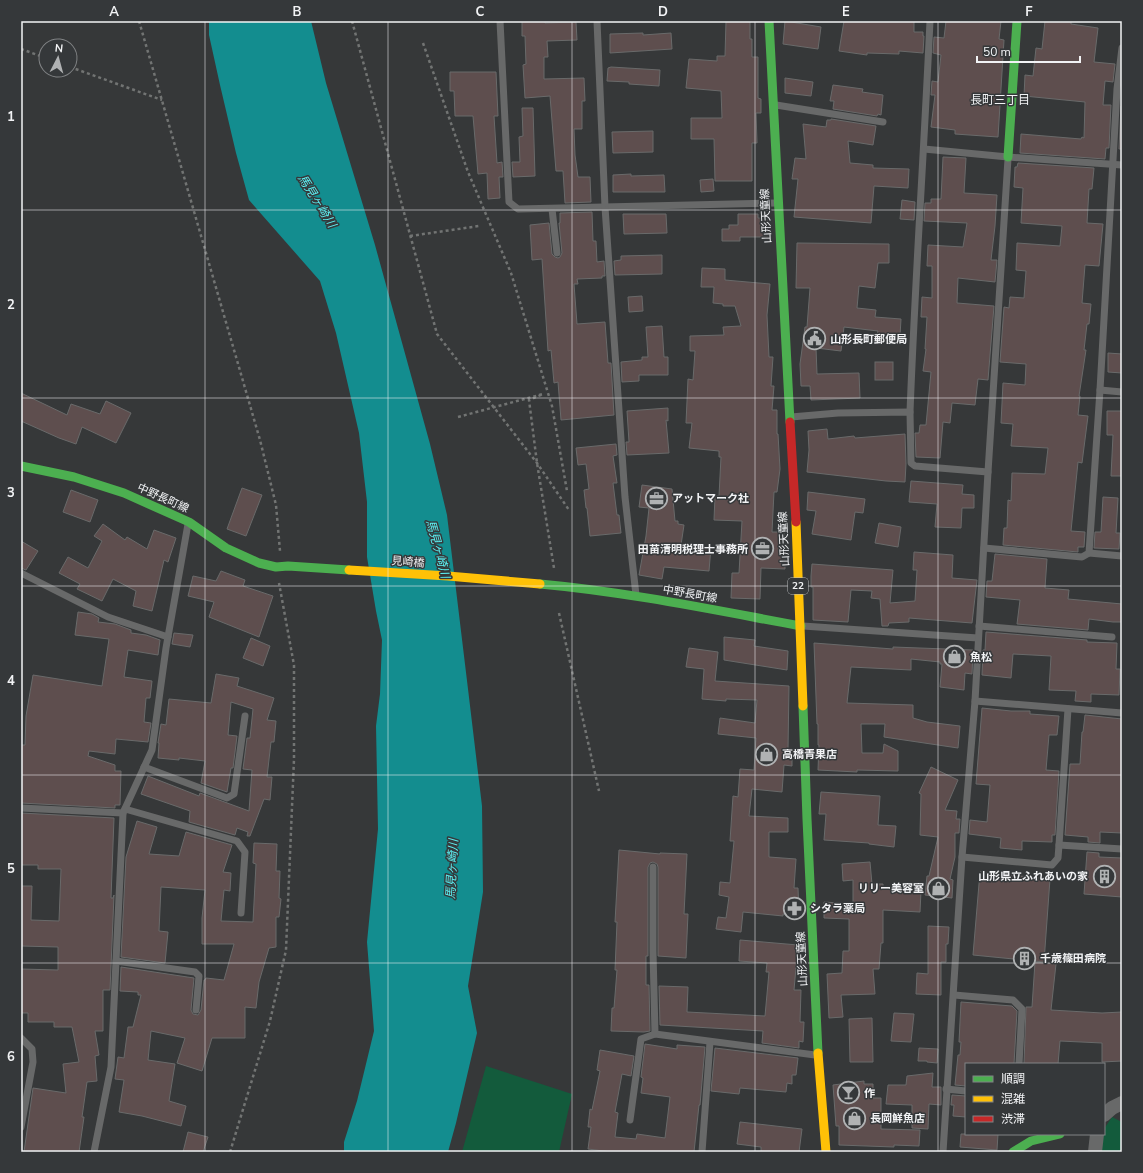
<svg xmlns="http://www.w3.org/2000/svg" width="1143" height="1173" font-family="'Nunito Sans','Noto Sans JP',sans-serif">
  <rect width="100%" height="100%" fill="#363839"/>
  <g fill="#135b3c">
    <path d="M486,1066L572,1094L559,1152H462Z"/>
    <path d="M1112,1117L1122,1122V1152H1101L1104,1129Z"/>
  </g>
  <path fill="#138d8f" d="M209,21H311L326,83L375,245L430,444L447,515L468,689L482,806L483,892L468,986L477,1033L456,1123L448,1152H344V1142L357,1101L374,1031L367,942L378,829L376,726L380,694L382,640L376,611L367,557V502L359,433L336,333L320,281L249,200L236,153L220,85L209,35Z"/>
  <g fill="#5e4e4e" stroke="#696a6a">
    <path d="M522,21H545V23L576,22L577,40L547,41L548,57H544V79L584,78L585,101H582V129H574L575,155L578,177H590L591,202L565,203L563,171H556L550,96L525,98L523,65L526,64L525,36H522Z"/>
    <path d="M726,21H750V39H752V57H758V98L761,99V113H756L757,143H752V181H715L714,139H691V118H722L721,91L686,88L689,59L717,61V56H725Z"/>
    <path d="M785,21L821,27L818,49L783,44Z"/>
    <path d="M844,21H914V32H923V36H924L923,53L899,51V54L867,53V55L839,51Z"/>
    <path d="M946,21H1001L999,39L1004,40L998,137L955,134V130L931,127L935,95H931L932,81L938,82L941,55L933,53L934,37L944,38Z"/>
    <path d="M1045,21H1071V24L1098,28L1094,62L1115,64L1113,82L1105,81L1103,105H1111L1109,148H1106L1105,159L1020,153L1021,134L1081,139L1082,137L1084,138L1085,102L1024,96L1025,75L1033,76L1036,48L1042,49Z"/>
    <path d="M643,33V35L671,33L672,49L610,53V34Z"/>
    <path d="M611,67L660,70L659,86L629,84V82L607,81L608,68Z"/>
    <path d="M450,72H496L498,116H494L497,163L502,162L503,177H499L500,198L488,199L487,173L478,174L473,116H455L454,91H450Z"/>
    <path d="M785,78L813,82L811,96L785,93Z"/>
    <path d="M833,85L863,89L862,92L883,95L881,115L878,114L877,116L833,109L834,101H830Z"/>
    <path d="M1121,106H1122V149H1119Z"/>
    <path d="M522,108H533L535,176L513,177L512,162H520L519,137L523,136Z"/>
    <path d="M831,119L876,126L873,145L848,141L850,163L873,165V168L909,169L908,188L874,186L871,223L794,217L798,179H792L795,158L806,159L803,124L826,127L827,120H831Z"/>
    <path d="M653,131V152L613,153L612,132Z"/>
    <path d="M943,157L966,158L964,193L997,195L995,226L991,260H997L995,282L958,278L957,303L994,306L988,380L978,379L975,405L952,403L950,423L943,422L940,458L916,457L915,433H919L920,425H926L931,372L923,371L926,349H925L927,317H921L922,297L932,298V266H927L928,245L963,247L967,223L924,221L925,203H931V199H941Z"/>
    <path d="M1018,163L1094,168L1092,189H1089L1087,223L1103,224L1099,266L1085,265L1082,303L1091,304L1089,324H1087L1084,350H1086L1079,396H1080L1078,415L1088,416L1082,463L1078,462L1071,531L1085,532L1084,547H1078V552L1003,545L1004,528H1007L1008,500L1011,501L1012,473L1045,474L1048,448L1011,446L1013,424L1001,423L1003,383L1025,385L1026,364L1000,362L1004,307L1009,308L1010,297L1024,298L1026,271L1016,270L1017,243L1060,246L1062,226L1021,223L1023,188L1014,187L1015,167H1017Z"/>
    <path d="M631,174V176L664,175L665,192H613V175Z"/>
    <path d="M713,179L714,191L701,192L700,180Z"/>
    <path d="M902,200L915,202L914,220L900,219Z"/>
    <path d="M592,212L593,241H596L597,262L604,261L605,276H602V278L577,279L578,284H574L577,324L605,322L608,363H611L614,415L561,420L558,382L554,383L551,350L548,351L542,259L532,260L530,225L549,223L552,254L555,257L558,258L560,257L562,253L559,223H560V213Z"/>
    <path d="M623,214H666L667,233L624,234Z"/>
    <path d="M738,214H758V218H767L768,237H740V241H722V229H729V225H738Z"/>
    <path d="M797,243L889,244V263H878L875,288L859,286L857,308L876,310L875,317L901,319L900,336L877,334L878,331L844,327L841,351L816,348L817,374L859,373L860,398L811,400L810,386H801L800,364L805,327H807L810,288H796Z"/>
    <path d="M662,255V274L615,275L614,261L621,260V256Z"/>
    <path d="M702,268L725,269V280L770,284L767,315L769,357H773L771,386H774L772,410H777V434H778L780,469L777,492H774L772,532H784L785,565V569L761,568L760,599L731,598L732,573H739L742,521L714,520L715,496H719L721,457H719V451L689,448L692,423H686L688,379L693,380L695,351H690V336L724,335L723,327L741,326L735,306H723V304L713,303L714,287H701Z"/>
    <path d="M642,296L643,311L629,312L628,297Z"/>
    <path d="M662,326L664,357H668V375H639V381L622,382L621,362L642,360V357H648L646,327Z"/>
    <path d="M1108,353L1122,354V373L1108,372Z"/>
    <rect x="875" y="362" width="18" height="18"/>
    <path d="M21,393L67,415L71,404L100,414L106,401L131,413L116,443L82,427L76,444L59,438L21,421Z"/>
    <path d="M668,408V421L666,420L669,453L627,455L626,442H629L627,411Z"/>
    <path d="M1107,411H1122V476H1111L1113,435H1107Z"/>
    <path d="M827,429L828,439L854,436L855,438L905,434L906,464L905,482L886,481L807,472L809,450L808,431Z"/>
    <path d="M616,444L617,455L613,456L617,483H613L617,515H619L621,533L590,536L587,508H586L584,490L589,489L586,464L578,465L576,448Z"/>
    <path d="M911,481L963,485L962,494L974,495V508H962L961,528L935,527L937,504L909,502Z"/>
    <path d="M642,485L672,489L675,521H678V524L684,525L681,545L711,547L709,571L664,567L662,579L639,575L646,536L649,508L639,507Z"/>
    <path d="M242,488L262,495L246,536L227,529Z"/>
    <path d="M71,490L98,500L90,522L63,512Z"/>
    <path d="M808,492L865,499L863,513L855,512L851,540L812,534L816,511L807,510Z"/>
    <path d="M1103,497L1118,498L1116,533H1120L1119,549L1094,548L1095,532H1101Z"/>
    <path d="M879,523L901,527L898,547L875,543Z"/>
    <path d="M103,524L125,540L127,537L147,549L154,530L176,538L168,562L164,560L152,611L133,606L136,591L113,579L102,601L77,589L80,584L59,573L68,557L88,568L102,541L94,536Z"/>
    <path d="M21,541L38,551L26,570L21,568Z"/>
    <path d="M914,552L953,555L952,578L977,580L972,623L909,618V622L889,623L888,626H882L880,599L871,598L872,591L851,590L848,622L813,620V587H811V576L812,564L893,570L890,603L915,601L917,570H913Z"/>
    <path d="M995,554L1047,559L1045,588L1069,590L1068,599L1122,604V622H1113L1089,619L1088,630L1017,624L1020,600L986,597L987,581H992Z"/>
    <path d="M221,571L245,580L243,586L273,596L259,637L209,617L214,602L188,596L193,576L216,581Z"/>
    <path d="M78,612L92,614L99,618L98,622L115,624L131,630V633L146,635L160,640L158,655L128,650L124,677L152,681L150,698H146L144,722L151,723L148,742L116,739L115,754L89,751L88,756L115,765V771H121L120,805H115V808L21,803V745H25L26,716L33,675L102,686L109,639L75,635Z"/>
    <path d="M986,632L1087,640V642L1117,643L1116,669H1120L1119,695L1091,694V702L1075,701L1076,691L1049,690L1051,656L1013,654L1011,678L982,675L983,650H985Z"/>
    <path d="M174,633L193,635L190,647L172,644Z"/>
    <path d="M724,637L755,640L754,646L788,651L787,670L724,660Z"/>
    <path d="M251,638L270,646L263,666L243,658Z"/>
    <path d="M814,643L893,649V647L973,650L972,674L965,673L964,690L940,687L942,664H940V662L911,659V670L851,667L847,703L913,705V718L927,722L960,726L958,748L884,737L885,724H861L862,753H883L884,744L898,751V771L857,770V772L818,770L819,745H818V724H817Z"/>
    <path d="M689,648L718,652L715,681L789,686L788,749H792V766L784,765L782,792L752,789L749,816L788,818V832H769V857L796,859L794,888H798L799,915L783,914V916L743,912L741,932L716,929L718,917L726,918L729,897L719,895L720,882L730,883L734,841H730L733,796L738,797L740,769L754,770L756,738L718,734L720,718L755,723L757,700L726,699V701L702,699L704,669L686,667Z"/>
    <path d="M216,674L239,678L237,686L274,698L267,720L276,721L274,742H271L267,777H272L270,800L264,799L250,836H247L248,832L237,828L235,835L189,822L190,811L141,794L148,776L199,796L200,793L249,811L252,770L243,769L247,738H250L253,709L231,702L228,735L237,736L233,768H231L227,792L201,783L205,761L179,758V760L158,758L159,743H158L161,724L166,725L169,699L211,703Z"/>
    <path d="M982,708L1011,711H1030V714L1059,716L1057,735H1049L1046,770L1059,771L1055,835H1052V842L1022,841V850L1000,848L1001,838L969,834L970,820L987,822L990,785L976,784Z"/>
    <path d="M1085,715L1122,719V833L1100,832V843L1088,842V837L1065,835L1070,764H1080L1082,732H1083Z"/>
    <path d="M931,767L958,780L945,810L957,811L956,819H960L959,833H955V857L950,879L953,880L952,898L925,895L927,876H929L938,837L920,835L921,794L919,793Z"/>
    <path d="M821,792L880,796L878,825L896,826L894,847L869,844V843L824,840L826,814H819Z"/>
    <path d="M21,813L114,818L111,898H113L114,895L110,990H103V1031H95L99,1055L95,1056L97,1081L87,1082L82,1117H84L79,1152H24L33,1088L66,1093L63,1064L79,1062L72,1027H54V1022H28V1013H21V969L58,970V947L21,946V886H32L31,920L59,921L61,869H38V865H21Z"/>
    <path d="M137,821L157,827L149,854L179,856L186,832L232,845L223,872L231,873L230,891L224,890L221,921L253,922L256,864L253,863L254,843L277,844L276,871H280L279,898L281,899L279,917H276V947L269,948L259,982L256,1008L245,1007V1038H212L202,1071L177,1063L185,1038L151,1031L148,1060L175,1064L169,1101L186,1106L181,1126L142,1116L119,1112L124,1080L115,1079L118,1057L124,1058L128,1027H133L141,995H138V992L120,991L121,967L194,978L191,1010L193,1014L198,1015L201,1010L204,980H205L206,978L224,980L234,944H202V918L205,890L161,887L159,931L168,932L165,963L121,957L126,857Z"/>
    <path d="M619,850L660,854V853L687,854L684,914H688L686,958L658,956V867L657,864L653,862L650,863L648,867V956H646V985H649L650,1031L644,1032L611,1031L612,1008H614L617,970H615L617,922H615Z"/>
    <path d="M1087,852L1099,853V857L1122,858V897L1084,894Z"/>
    <path d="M870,862L872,884H883V889L921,891L920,912L883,910V943H881L879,969H873L875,994L841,995L843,1017L829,1018L827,974L842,973L843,951H849V919L824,918V902L853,904V880L843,881L842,864Z"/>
    <path d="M980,872L1050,879L1044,962L973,955Z"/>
    <path d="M928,926L949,927L948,944H946V962H941V995L916,994L917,973L928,974Z"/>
    <path d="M740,940L798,945L794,990H801L800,1022H804L803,1042L799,1041V1048L762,1043L763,1031L660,1025L659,986L688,987L687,1012L765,1016L769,972H766L767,963L739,961Z"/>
    <path d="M1035,962L1056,964L1051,1010L1102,1013L1122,1012V1061L1102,1062V1043L1060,1041L1058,1064H1024L1026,1007H1032Z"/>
    <path d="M961,1002L1012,1006L1017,1011L1014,1064H966V1086L955,1085L958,1055H960L961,1042H959Z"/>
    <path d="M894,1013L914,1014L911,1042L891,1041Z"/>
    <path d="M872,1018L873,1062H850L849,1019Z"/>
    <path d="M645,1044L677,1049V1045L705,1047L700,1105H699L694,1152H611L588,1149L591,1127H588L590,1109L592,1110L600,1071L597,1070L600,1050L634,1056L631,1076L622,1074L615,1112L618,1113L615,1137L636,1139L637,1134L665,1138L670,1097L641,1093L643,1078L641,1077Z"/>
    <path d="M715,1048L798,1058L796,1075H792V1084L787,1083L786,1092L740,1088L739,1094L711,1091Z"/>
    <path d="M919,1048L938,1049L937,1063L927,1062V1061H918Z"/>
    <path d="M933,1073L932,1087H941V1105L929,1104L928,1129L912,1128V1105L886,1104L888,1085H906L907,1076Z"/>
    <path d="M864,1081V1084H873V1098H881V1129L920,1130L919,1146L894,1145V1147L839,1145V1126H836L833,1085Z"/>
    <path d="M952,1095L966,1096V1117L953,1116L954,1105H951Z"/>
    <path d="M740,1122L802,1129L799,1152H761V1147L737,1144Z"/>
    <path d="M188,1132L208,1137L203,1152H183Z"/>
    <path d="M961,1134H998L997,1150L960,1147Z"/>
  </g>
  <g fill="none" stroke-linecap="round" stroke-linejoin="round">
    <g stroke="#727473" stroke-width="2.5" stroke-dasharray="3 3" stroke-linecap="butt">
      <path d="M139,21L260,440L276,505L280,551"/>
      <path d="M352,21L437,334L537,463L569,510"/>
      <path d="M423,43L468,172L511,273L552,406L567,491"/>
      <path d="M21,49L46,58"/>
      <path d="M70,67L162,100"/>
      <path d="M410,236L479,226"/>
      <path d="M458,417L543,394L529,400L537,463L554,568"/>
      <path d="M559,613L599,791"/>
      <path d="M230,1152L270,1021L286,950L294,759V665L279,583"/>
    </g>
    <g stroke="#686969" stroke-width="7">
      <path d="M500,21L509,202L518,209L777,203"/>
      <path d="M597,21L605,207L625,497L636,595"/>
      <path d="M776,105L883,122"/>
      <path d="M924,149L1008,157L1122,165"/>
      <path d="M552,209L557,253"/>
      <path d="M1100,390L1122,392"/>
      <path d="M910,412C915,281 924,151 930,21"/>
      <path d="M791,417L838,413L910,412L911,463L915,466L988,472"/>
      <path d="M984,548L1082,557L1089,553L1100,390L1117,89L1122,48"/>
      <path d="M1089,553L1122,556"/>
      <path d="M21,573L108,617L168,637"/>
      <path d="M803,626L978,638"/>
      <path d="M979,626L1112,637"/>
      <path d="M975,701L1122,713"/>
      <path d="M1068,709L1059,845L1122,849"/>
      <path d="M144,767L227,798L234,794L245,716"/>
      <path d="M21,808L123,813"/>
      <path d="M125,809L237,841L245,852L241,913"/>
      <path d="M962,857L1052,865L1058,858L1059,845"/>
      <path d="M653,867V951L655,1034L815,1055"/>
      <path d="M116,961L195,972L199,976L196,1010"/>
      <path d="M954,995L1013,1000L1022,1009L1019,1064"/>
      <path d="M21,1038L32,1049L33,1062L21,1127"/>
      <path d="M946,1089L966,1091"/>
      <path d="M630,1120L641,1039L655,1034"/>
      <path d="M94,1152L111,1067L123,813L152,750L166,648L188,524"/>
      <path d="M702,1152L710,1042"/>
      <path d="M943,1152L962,857L975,701L988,472L1008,159"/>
    </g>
    <g stroke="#686969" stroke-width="14">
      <path d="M1104,1115L1112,1108L1122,1103"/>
      <path d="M1095,1152L1097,1134"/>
    </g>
    <g stroke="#4caf50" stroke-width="9">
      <path d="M769,21L790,422"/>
      <path d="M1008,157L1017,21"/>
      <path d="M21,466L74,477L124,493L189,522L226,548L259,563L276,567L288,566L349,570"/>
      <path d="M540,584C628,592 714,610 801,626"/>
      <path d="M803,706L807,819L818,1053"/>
      <path d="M1013,1152L1031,1141L1060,1134"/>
    </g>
    <g stroke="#ffc107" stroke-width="9">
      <path d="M796,522L803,706"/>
      <path d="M349,570L448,576L540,584"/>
      <path d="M818,1053L826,1152"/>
    </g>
    <path stroke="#c62828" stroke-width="9" d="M790,422L796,522"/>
  </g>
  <path fill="none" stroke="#f2f3f5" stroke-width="1" stroke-opacity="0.55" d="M205,21V1152M388,21V1152M572,21V1152M755,21V1152M938,21V1152M21,210H1122M21,398H1122M21,586H1122M21,775H1122M21,963H1122"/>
  <defs>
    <symbol id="civic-ring" viewBox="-11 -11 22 22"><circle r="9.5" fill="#35383a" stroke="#b0b2b3" stroke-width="1.5"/><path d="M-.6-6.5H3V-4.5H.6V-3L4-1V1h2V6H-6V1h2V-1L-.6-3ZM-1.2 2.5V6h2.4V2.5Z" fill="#b0b2b3"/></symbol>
    <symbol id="office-ring" viewBox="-11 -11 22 22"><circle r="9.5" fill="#35383a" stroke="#b0b2b3" stroke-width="1.5"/><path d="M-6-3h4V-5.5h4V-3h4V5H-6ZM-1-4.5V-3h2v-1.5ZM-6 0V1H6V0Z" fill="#b0b2b3"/></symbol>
    <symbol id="shop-ring" viewBox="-11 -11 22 22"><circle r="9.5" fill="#35383a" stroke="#b0b2b3" stroke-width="1.5"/><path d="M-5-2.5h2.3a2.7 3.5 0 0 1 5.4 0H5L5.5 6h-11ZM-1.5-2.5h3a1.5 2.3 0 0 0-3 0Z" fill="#b0b2b3"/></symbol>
    <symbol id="building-ring" viewBox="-11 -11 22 22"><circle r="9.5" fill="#35383a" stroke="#b0b2b3" stroke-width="1.5"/><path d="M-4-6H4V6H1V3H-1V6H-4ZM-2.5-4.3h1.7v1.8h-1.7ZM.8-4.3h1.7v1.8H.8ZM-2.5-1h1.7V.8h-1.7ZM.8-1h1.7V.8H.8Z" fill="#b0b2b3"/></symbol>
    <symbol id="pharmacy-ring" viewBox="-11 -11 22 22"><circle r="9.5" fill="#35383a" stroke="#b0b2b3" stroke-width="1.5"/><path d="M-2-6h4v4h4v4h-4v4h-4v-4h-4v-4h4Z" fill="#b0b2b3"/></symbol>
    <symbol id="bar-ring" viewBox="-11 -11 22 22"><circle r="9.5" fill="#35383a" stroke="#b0b2b3" stroke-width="1.5"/><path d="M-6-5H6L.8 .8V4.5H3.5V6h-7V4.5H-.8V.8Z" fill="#b0b2b3"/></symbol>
  </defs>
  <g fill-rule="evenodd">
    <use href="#civic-ring" x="802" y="326" width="25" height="25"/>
    <use href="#office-ring" x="644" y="486" width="25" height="25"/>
    <use href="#office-ring" x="750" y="536" width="25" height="25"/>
    <use href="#shop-ring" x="942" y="644" width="25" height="25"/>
    <use href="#shop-ring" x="754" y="742" width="25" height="25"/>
    <use href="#building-ring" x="1092" y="864" width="25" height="25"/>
    <use href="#shop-ring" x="926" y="876" width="25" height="25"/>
    <use href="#pharmacy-ring" x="782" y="896" width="25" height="25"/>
    <use href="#building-ring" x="1012" y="946" width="25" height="25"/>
    <use href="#bar-ring" x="836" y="1080" width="25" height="25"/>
    <use href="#shop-ring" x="842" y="1106" width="25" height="25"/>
  </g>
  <g text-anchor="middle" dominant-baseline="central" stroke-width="3" stroke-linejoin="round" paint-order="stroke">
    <rect fill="#35383a" stroke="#b9bbbd" stroke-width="1" x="788" y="578" width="20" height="16" rx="3"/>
    <g font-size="10" font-weight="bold" fill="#f2f3f5">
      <text x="798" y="586">22</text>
    </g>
    <g font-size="11" fill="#f2f3f5" stroke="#35383a">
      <text transform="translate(766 216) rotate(-93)">山形天童線</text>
      <text transform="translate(163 498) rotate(24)">中野長町線</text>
      <text transform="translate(784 539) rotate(-93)">山形天童線</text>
      <text transform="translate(408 562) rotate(4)">見崎橋</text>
      <text transform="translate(690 594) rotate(10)">中野長町線</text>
      <text transform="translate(802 959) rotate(-93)">山形天童線</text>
    </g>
    <g font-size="11" font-weight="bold" fill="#f2f3f5" stroke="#35383a" text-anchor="start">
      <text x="830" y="339">山形長町郵便局</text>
      <text x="672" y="498">アットマーク社</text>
      <text x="748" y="549" text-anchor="end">田苗清明税理士事務所</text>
      <text x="970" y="657">魚松</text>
      <text x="782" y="754">高橋青果店</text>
      <text x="1088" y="876" text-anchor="end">山形県立ふれあいの家</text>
      <text x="924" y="888" text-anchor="end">リリー美容室</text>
      <text x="810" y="908">シタラ薬局</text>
      <text x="1040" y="958">千歳篠田病院</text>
      <text x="864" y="1093">作</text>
      <text x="870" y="1118">長岡鮮魚店</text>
    </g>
    <g font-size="12" fill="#f2f3f5" stroke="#35383a">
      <text x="1000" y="100">長町三丁目</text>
    </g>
    <g font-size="12" font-style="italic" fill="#5cf1f3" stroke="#35383a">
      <text transform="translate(317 201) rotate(58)">馬見ヶ崎川</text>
      <text transform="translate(438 549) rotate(75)">馬見ヶ崎川</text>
      <text transform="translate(452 869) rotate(-87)">馬見ヶ崎川</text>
    </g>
  </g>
  <rect width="1143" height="1173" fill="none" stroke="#35383a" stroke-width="44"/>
  <rect x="965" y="1063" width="140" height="72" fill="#35383a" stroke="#818385"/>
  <rect x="973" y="1076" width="20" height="6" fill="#4caf50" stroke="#818385"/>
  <text x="1001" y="1083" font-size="12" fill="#f2f3f5">順調</text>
  <rect x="973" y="1096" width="20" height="6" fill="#ffc107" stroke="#818385"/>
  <text x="1001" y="1103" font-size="12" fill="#f2f3f5">混雑</text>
  <rect x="973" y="1116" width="20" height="6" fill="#c62828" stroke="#818385"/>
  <text x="1001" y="1123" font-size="12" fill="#f2f3f5">渋滞</text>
  <g transform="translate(58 58) rotate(6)"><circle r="19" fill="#35383a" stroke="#818385"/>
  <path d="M0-3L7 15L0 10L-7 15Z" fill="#b0b2b3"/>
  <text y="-6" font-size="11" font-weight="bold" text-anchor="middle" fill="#f2f3f5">N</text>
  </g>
  <path d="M977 56v6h103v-6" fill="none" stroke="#f2f3f5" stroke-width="2"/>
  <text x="983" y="56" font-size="12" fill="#f2f3f5" stroke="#35383a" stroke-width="3" paint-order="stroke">50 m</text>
  <rect x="22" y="22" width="1099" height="1129" fill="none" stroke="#f2f3f5" stroke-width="1.5"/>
  <g font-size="13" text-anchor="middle" font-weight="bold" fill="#f2f3f5">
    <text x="114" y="16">A</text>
    <text x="297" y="16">B</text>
    <text x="480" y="16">C</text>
    <text x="663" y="16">D</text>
    <text x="846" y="16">E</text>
    <text x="1029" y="16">F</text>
    <text x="11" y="121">1</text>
    <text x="11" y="309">2</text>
    <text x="11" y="497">3</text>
    <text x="11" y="685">4</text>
    <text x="11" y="873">5</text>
    <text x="11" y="1061">6</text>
  </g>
</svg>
